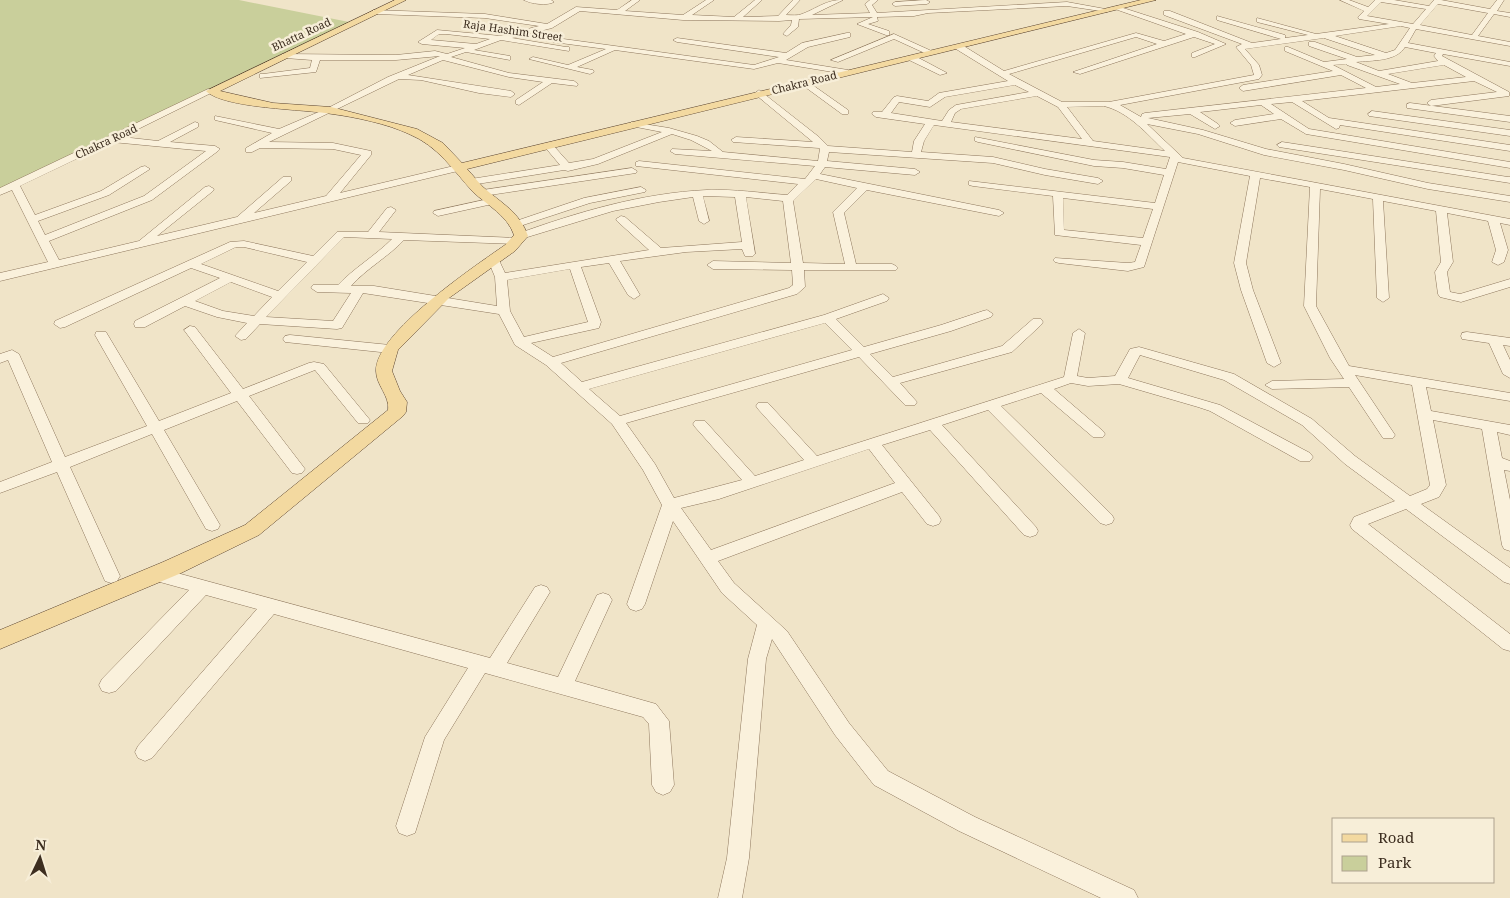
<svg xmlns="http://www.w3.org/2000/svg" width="1510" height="898" font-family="'Noto Serif',serif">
  <rect width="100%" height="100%" fill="#f0e4c8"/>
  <path fill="#c9cf9b" d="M0,0H239L354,23L0,192Z"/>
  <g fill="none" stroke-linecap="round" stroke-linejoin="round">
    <defs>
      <g id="minor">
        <path d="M524,0H551L554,2C547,6 531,4 524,0Z"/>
        <path d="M632,0H640L625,11L683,15L706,0H714L692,15L734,17L755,0H762L743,17L778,16L793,0H800L786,15C791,15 798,16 802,14C818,8 825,0 843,0L812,15L870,13L865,4L870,0H878L872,5L877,13L1067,2L1111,10L1107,12L1067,6L928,13L914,16L877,17L878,21L868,24L889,31V35H886L857,24L873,17L799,19L798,27L787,36L783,34L791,25L792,20L779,21L683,20L580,11L552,28L512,38L566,47H569V51L501,40L474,50L510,56V60L466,52L451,57L509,73L574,81L578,84L577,86L552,83L519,105L516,104V100L543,82L509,77L443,60L408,75L511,91L515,94L511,97L479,93L421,80L399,79L269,142L333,143L371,151V155L340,193L458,165L462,166V170L0,281V273L48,262L12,190L0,195V188L208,89L215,91L122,137L158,141L195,122L198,123V127L170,142L215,146L220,149L218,151L152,200L49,241L59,260L139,241L205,187L209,186L214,189L213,191L157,236L237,217L283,177H291V181L254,213L326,196L361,155L333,149L260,148L252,152H246V148L272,133L215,120V116L279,129L328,108L388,77L440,56L396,60H320L316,72L260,78V74H263L310,68L312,60L285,58H282V54L396,55L435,51L447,54L465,48L422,44L418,42L437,30L501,36L539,26L485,18L376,14H373V10L485,14L547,24L576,7L617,10ZM439,34H446L490,39L476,44L431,40ZM112,142L206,151L144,196L45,235L38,221L109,195L150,169L145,166L141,167L101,191L35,215L20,186Z"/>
        <path d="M926,0L930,2L927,4L895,6L892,4L895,2Z"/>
        <path d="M1340,0H1349L1368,7L1375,0H1394L1429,6L1434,0H1441L1490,9L1497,0H1504L1497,11L1510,13V17L1494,14L1478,36L1510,42V46L1416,29L1408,43L1510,62V66L1443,54L1442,56L1509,92V96L1431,106L1427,103L1431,100L1497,92L1474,81L1302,101L1329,118L1510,145V151L1340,125L1339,128L1336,129L1292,102L1271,104L1309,129L1510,162V168L1306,134L1281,119L1235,126L1230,123L1235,120L1274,114L1261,105L1200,112L1218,124L1220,126L1215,129L1190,114L1148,118L1203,130L1266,149L1344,164L1428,183L1510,196V202L1428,189L1344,170L1264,155L1198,134L1147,124L1183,158L1510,219V225L1500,223L1508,250L1504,262L1498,265L1492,262L1496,250L1488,221L1447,213L1453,262L1447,272L1450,292L1460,294L1510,279V287L1461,302L1440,297L1438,294L1435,272L1441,262L1436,211L1383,201L1389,298L1383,302L1377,298L1373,199L1320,189L1316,306L1349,366L1510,393V401L1426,387L1431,411L1510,425V435L1497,432L1502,458L1510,461V471L1504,470L1510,500V551L1504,549L1502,545L1482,429L1433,420L1446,485L1439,497L1421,504L1510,568V584L1504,582L1406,509L1368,524L1510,634V651L1503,649L1352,529L1350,525L1354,517L1395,501L1345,464L1302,425L1224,380L1140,355L1128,378L1220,405L1310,453L1313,457L1310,461H1300L1210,411L1198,407L1119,384L1088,386L1071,383L1054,389L1103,431L1105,434L1103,437H1093L1041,393L1001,406L1112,515L1114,519L1112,523L1106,525L1100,523L988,410L942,425L1036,527L1038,531L1036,535L1030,537L1024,535L930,430L882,445L939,516L941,520L939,524L933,526L927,524L902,492L718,561L734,583L787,631L849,723L888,771L975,817L1134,890L1138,898H1101L959,831L874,785L835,735L772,639L766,659L749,858L742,898H718L727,858L748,659L757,625L722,593L673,521L645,604L642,609L636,611L630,609L627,604L662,505L643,470L612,424L546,365L515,345L499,314L363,293L342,328L337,329L260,324L246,339L241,340L235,336L247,323L217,317L185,306L145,327H135L134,324L135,321L220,278L191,268L65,327L60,328L54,324L55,321L230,242L244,241L313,256L337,232H368L387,208L391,207L396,210L379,232L517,238V234C578,212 642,193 707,190C734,189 761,193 787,195L798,184L636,166V162L639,161L805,179L815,166L675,154L670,151L672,149L712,151L691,140L672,134L598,164L568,171L564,170L471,185L466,182L471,179L560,165L544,146L546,144H552L569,163L593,159L662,132L631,126V122L669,128L697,136L709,141L723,152L818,161L820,149L819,148L733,142L731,140L736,137L813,142L756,95L755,93L759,90L819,137L828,146L912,152L914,141L925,124L876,117L872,114L873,112H882L894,97L897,96L928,101L939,93L1008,81L956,49V45H962L1004,71L1136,33L1164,41L1186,34L1115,9L1113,8L1117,6L1198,32L1226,44L1195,57H1192V53L1215,44L1194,37L1080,74L1073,72L1157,44L1136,37L1009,74L1062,102H1109L1254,75L1251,65L1236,47L1242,44L1164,15V11H1170L1252,43L1281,39L1217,20V16L1285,35V38L1308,35L1257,22V18L1316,34L1389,24L1359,19L1358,17L1364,11ZM1381,2L1426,9L1413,24L1367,16ZM1438,4L1488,13L1472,35L1420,25ZM1401,26L1410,28L1395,50L1386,53L1335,36ZM1324,38L1375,55L1357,57L1315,42H1309V46L1347,59L1324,62L1288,47H1285V51L1333,71L1243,85L1239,88L1243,91L1341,75L1366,88L1145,113L1142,114L1141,117L1120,105L1259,79L1262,75L1259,65L1245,49ZM1405,47L1436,53L1434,56L1438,61L1379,71L1356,62C1372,60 1396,62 1405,47ZM1346,64L1347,65L1400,84L1376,87L1333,65ZM1444,65L1466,77L1412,83L1388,74ZM1015,85L1029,92L956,105L949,110L942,121L891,113L899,102L930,107L945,97ZM1037,96L1058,107L1082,139L951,122L955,113L961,109ZM1104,106C1129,112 1147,134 1165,151L1093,141L1067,107ZM934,125L1170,157L1166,169L1123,162L1094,160L975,137V141L978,142L1094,166L1123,168L1164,175L1155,203L969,181V185L973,186L1053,196L1055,235L1141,245L1135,262L1128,263L1055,258L1053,260L1055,262L1059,263L1128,271L1144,267L1178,162L1250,176L1234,263L1241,290L1267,363L1274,367L1281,363L1253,290L1246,263L1260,178L1310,187L1304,306L1330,358L1344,379L1272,381L1265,385L1272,389L1349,387L1383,438H1393L1395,435L1355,375L1412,385L1430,485L1427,489L1410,496L1355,456L1312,419L1234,374L1139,347L1130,349L1115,376L1088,378L1077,376L1085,333L1079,329L1073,333L1064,377L817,456L768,403H758L756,406L758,409L804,460L755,476L705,421H695L693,424L695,427L742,480L674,498L655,464L626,423L859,357L905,405H915L917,402L900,383L1012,352L1041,325L1043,322L1041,319H1033L1002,346L893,377L870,354L951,331L991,317L993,314L987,310L983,311L941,325L864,347L836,319L887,301L889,298L883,294L824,315L582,382L561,363L797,294L805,287L804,270H896L898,268L896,266L892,264H856L844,213L867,190L999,216L1004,213L999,210L820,174L825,167L915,175L920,172L915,169L827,161L829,152L993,163L1045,175L1098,184L1103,181L1098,178L1045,169L993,157L921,152L924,141ZM816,179L857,188L833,212L845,264L803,263L793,201ZM703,196L735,197L742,242L661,248L625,217L621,216L616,219L617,221L649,250L505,273L498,258H490L488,260L495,277L497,306L374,286H351C367,268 388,257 404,240L517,244L521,243V239L613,211L659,202L693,197L699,221L704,224L709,221ZM746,197L783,201L791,263L713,261L707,265L713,269L792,270L793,285L789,288L553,357L531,343L599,328L601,322L581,267L609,263L628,295L634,299L640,295L620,261L686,252L742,249L745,256H753L755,254ZM1063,198L1153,209L1143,238L1064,230ZM344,237L392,239C375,256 354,268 338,285H313L311,288L317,292L351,293L333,321L266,317ZM236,247H244L307,262L278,291L201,264ZM570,269L588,322L524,337L510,311L507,280ZM231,282L272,297L254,316L223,311L195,301ZM825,323L852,350L620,416L589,389ZM869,449L895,483L711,550L681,508L719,499Z"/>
        <path d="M847,33H850V37L808,47L786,60L848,70L849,72L845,74L778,63L754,69L615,50L577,67L593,70L594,72L590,74L529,59L533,57L568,65L606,49L553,42L552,40L556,38L754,65L779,57L677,42L673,40L677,38L786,53L802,43Z"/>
        <path d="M894,34L936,53L929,55L894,39L838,62L831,60Z"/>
        <path d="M909,56H915L947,73L940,75L909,60Z"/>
        <path d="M804,79L848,110V114H842L801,84L800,82Z"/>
        <path d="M1410,103L1510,116V122L1407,108V104Z"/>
        <path d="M1372,111L1510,130V136L1369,116L1368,114Z"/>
        <path d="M1282,142L1508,177H1510V183L1279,147L1277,145Z"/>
        <path d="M632,168L637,171L636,173L483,196L478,193L483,190Z"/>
        <path d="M641,187L646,190L645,192L590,203L517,227L512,224L513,222L584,198Z"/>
        <path d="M493,198L497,199L498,201L497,203L438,216L433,213L434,211Z"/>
        <path d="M190,326L195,327L243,389L309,363L314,362L324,364L370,420L368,423H358L315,370L249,396L302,465L305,469L302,473L297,474L292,473L237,401L164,430L220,525L218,529L212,531L206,529L152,434L70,467L120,576L117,581L111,583L105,581L57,472L0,493V482L52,462L8,360L0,363V354L12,350L19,354L65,457L147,426L95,335L96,332H106L159,421L231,393L184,330Z"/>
        <path d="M1467,332L1510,338V346L1503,345L1510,360V378L1503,374L1489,343L1462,339L1461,336L1462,333Z"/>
        <path d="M290,335L390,345L397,349L390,353L285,342L283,339L285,336Z"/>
        <path d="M155,567L490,658L535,587L541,585L547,587L550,592L507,663L558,677L597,595L603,593L609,595L612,600L575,681L656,704L669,721L674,785L670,792L663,795L656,792L652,785L649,724L643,717L485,673L444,740L415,833L407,836L399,833L396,826L425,737L468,668L274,614L152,758L145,761L138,758L135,752L138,746L257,609L206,595L116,691L109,693L102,691L99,685L102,679L189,590L149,579L146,574L149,569Z"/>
      </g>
      <path id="major" d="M395,0H406L220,91L273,103L331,107L417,129L443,143L462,163L1141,0H1156L467,169C473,175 478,182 483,187C501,203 520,212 528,236L515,251L449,298L398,350L392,371L400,391L407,402L406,412L403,416L259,535L179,574L0,649V630L163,562L245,525L388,410C390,396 376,385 376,371C375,333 475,266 505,245L514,235C507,215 488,206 473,192C453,170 438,146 409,134C388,124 355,117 332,114C305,109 224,109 206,91Z"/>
    </defs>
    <use href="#minor" stroke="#8d765c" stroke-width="1"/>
    <use href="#major" stroke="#5b4430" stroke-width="1"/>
    <use href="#minor" fill="#faf1dc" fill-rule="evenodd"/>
    <use href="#major" fill="#f3d9a0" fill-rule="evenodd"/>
  </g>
  <g text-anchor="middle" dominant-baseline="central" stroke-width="5" stroke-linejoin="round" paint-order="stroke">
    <g font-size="11" fill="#3d2e20" stroke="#f7eed8">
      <text transform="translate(513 30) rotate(8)">Raja Hashim Street</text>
      <text transform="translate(301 34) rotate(-25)">Bhatta Road</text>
      <text transform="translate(804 82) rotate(-14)">Chakra Road</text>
      <text transform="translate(106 141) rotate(-25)">Chakra Road</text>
    </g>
  </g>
  <rect x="1332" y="818" width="162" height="65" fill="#f7eed8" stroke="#ada18e"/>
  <rect x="1342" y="834" width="25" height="8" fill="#f3d9a0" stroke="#ada18e"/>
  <text x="1378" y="843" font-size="15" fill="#3d2e20">Road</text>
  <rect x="1342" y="856" width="25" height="15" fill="#c9cf9b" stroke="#ada18e"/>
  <text x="1378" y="868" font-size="15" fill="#3d2e20">Park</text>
  <g transform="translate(40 858) rotate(4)" stroke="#f7eed8" stroke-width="4" paint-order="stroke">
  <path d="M0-4L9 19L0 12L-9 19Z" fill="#3d2e20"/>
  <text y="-8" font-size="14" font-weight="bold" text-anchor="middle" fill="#3d2e20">N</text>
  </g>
</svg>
